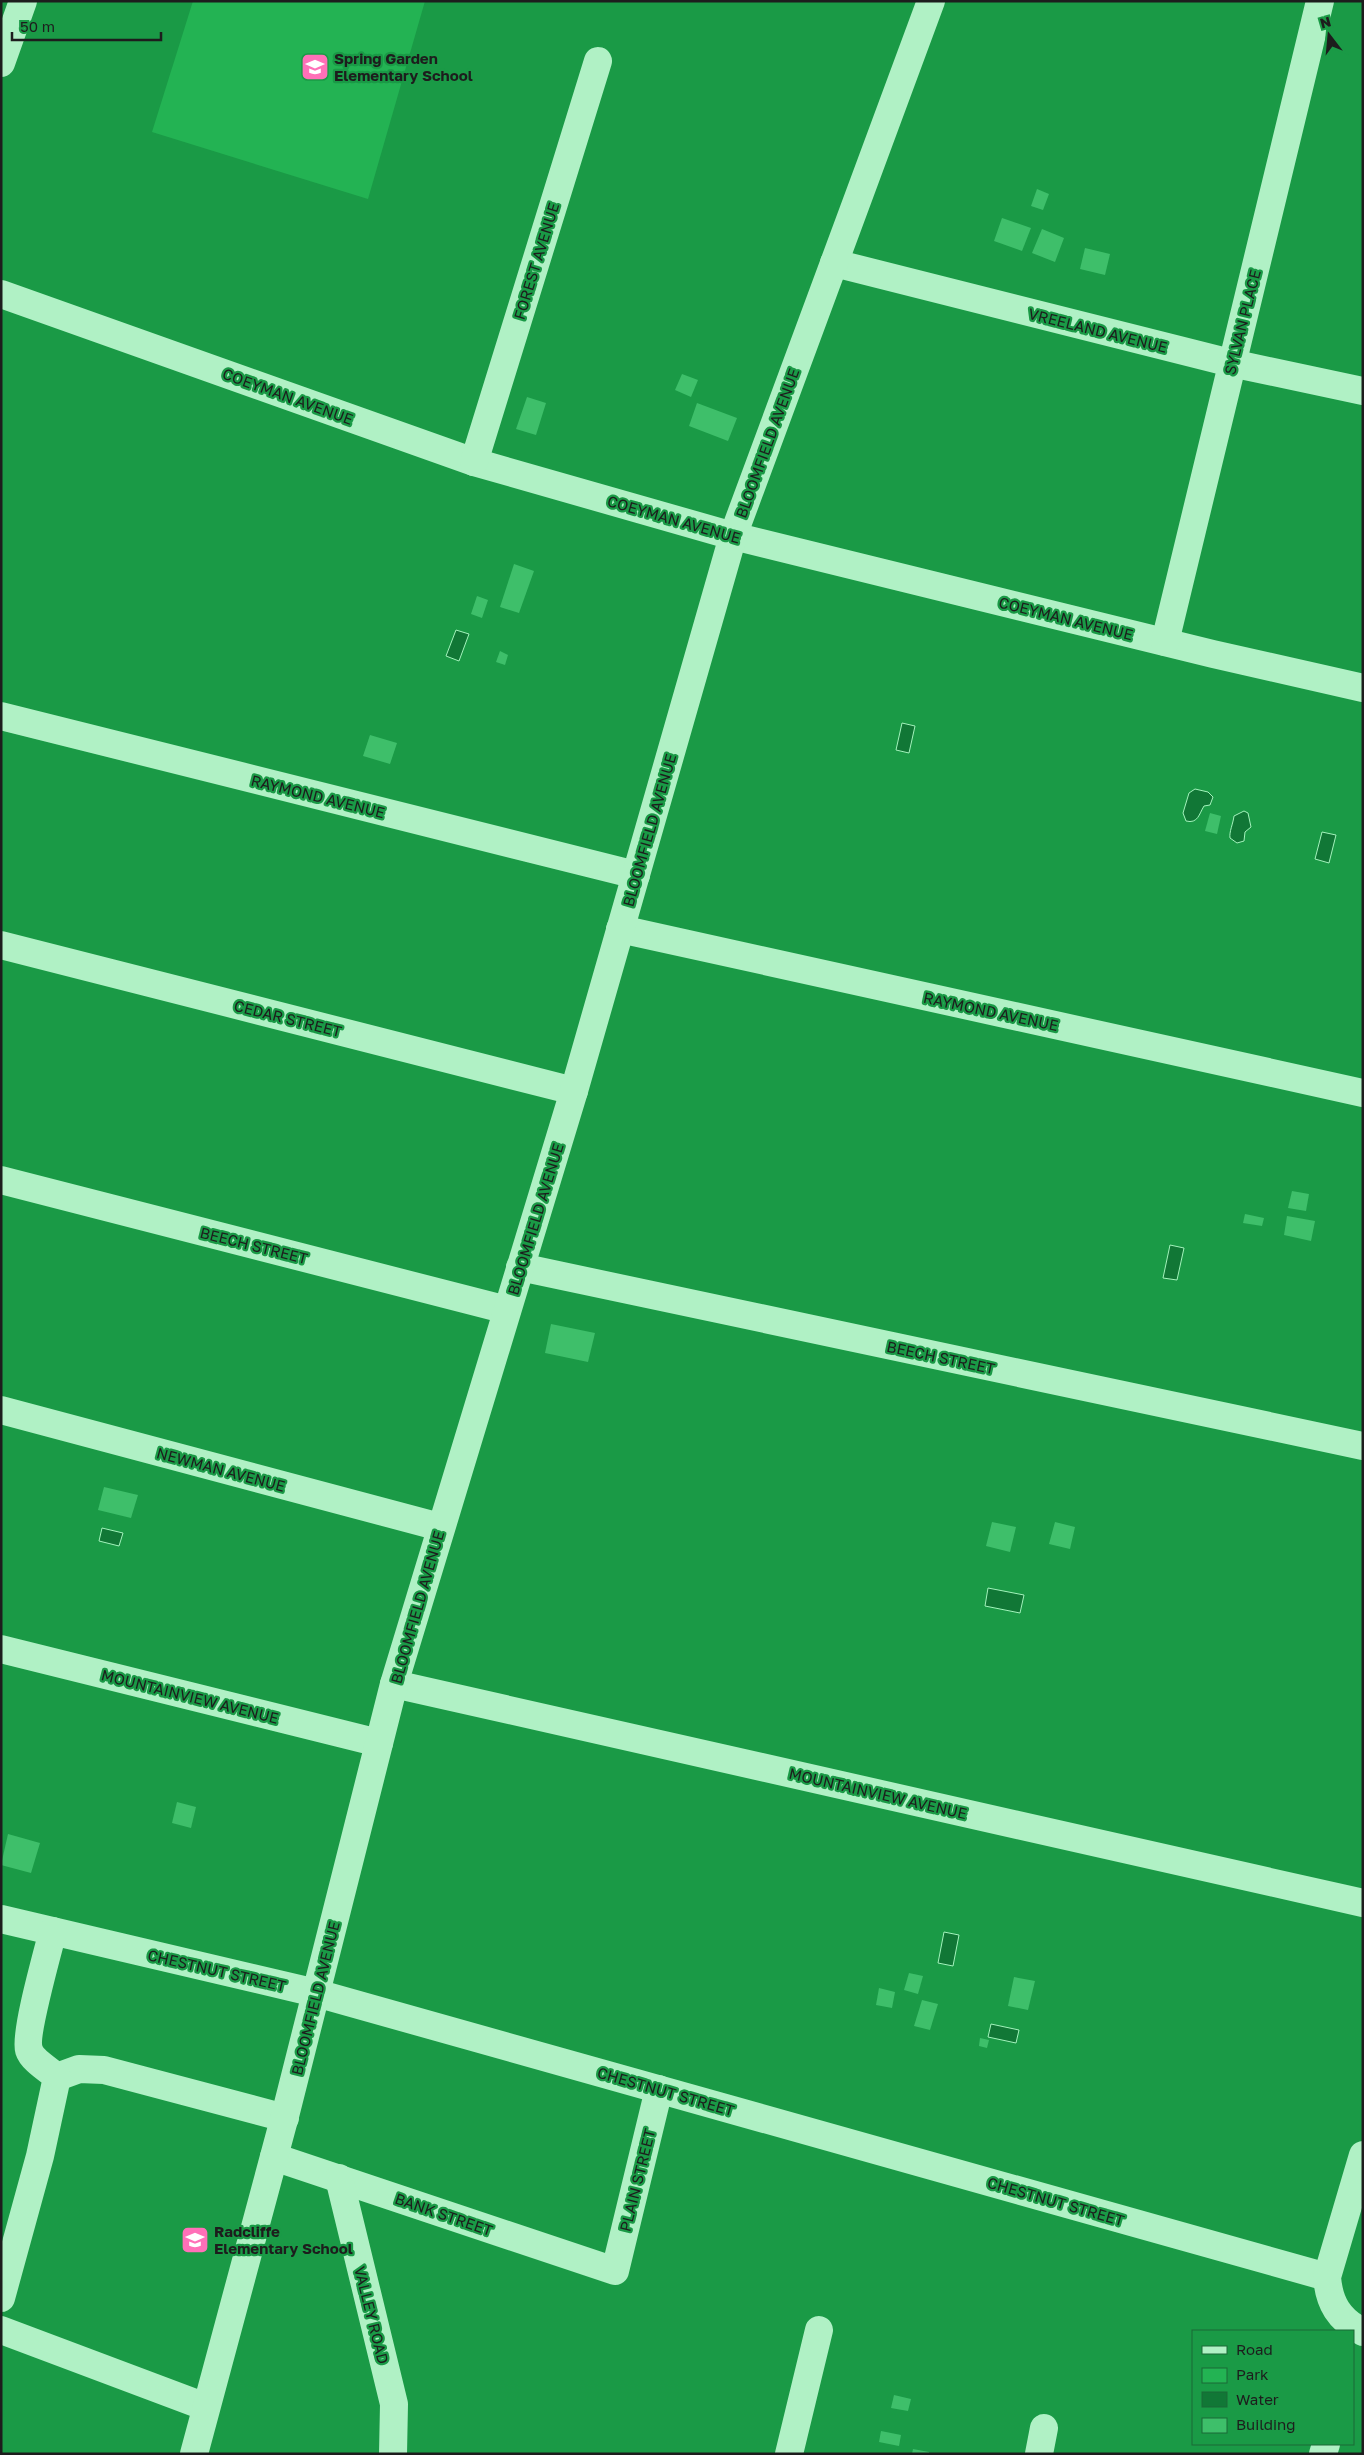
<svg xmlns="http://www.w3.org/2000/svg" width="1364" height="2455" font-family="'Golos Text',sans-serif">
  <rect width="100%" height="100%" fill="#1a9a46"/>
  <path fill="#23b353" d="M193,1H425L368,199L152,132Z"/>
  <g fill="#117736" stroke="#a3f3bc">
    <path d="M456,630L469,634L459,661L446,656Z"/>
    <path d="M902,723L915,726L909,753L896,750Z"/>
    <path d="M1195,789L1208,792L1213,797L1210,805L1204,806C1199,814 1198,824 1186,821L1183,813L1189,793Z"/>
    <path d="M1244,811L1248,813L1251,827L1245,832L1244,841L1237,843L1230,838C1229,832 1233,824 1234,816Z"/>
    <path d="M1322,832L1336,835L1329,863L1315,859Z"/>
    <path d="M1170,1245L1184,1248L1177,1280L1163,1278Z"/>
    <path d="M102,1528L123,1533L119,1546L99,1541Z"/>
    <path d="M988,1588L1024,1595L1020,1613L985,1606Z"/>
    <path d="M944,1932L959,1935L953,1966L938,1963Z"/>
    <path d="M991,2024L1019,2030L1016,2043L988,2037Z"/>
  </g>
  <g fill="#3ebf6a">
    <path d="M1037,189L1049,194L1043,210L1031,206Z"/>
    <path d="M1002,218L1031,228L1022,251L994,241Z"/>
    <path d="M1042,229L1064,238L1055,262L1032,253Z"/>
    <path d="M1085,248L1110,254L1105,275L1080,269Z"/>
    <path d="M682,374L698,380L691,397L675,390Z"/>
    <path d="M527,397L546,403L536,435L516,429Z"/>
    <path d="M697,403L737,418L728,441L689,426Z"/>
    <path d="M514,564L534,571L519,613L500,607Z"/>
    <path d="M477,596L488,600L482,618L471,614Z"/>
    <path d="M500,651L508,655L505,665L496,662Z"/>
    <path d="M370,735L397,743L390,764L363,756Z"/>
    <path d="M1210,813L1221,816L1217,834L1205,831Z"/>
    <path d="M1292,1191L1309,1194L1306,1211L1288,1208Z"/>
    <path d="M1245,1214L1264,1218L1262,1226L1243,1223Z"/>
    <path d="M1287,1216L1315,1221L1311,1241L1284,1235Z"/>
    <path d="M551,1324L595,1333L588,1362L545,1353Z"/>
    <path d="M104,1487L138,1495L131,1518L98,1510Z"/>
    <path d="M992,1522L1016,1527L1010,1552L986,1546Z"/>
    <path d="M1055,1522L1075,1527L1070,1549L1049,1544Z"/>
    <path d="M177,1802L196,1807L191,1828L172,1823Z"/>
    <path d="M8,1834L40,1843L31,1873L1,1865Z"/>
    <path d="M909,1973L923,1976L918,1994L904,1990Z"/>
    <path d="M1014,1977L1035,1981L1028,2010L1008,2006Z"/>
    <path d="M879,1988L895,1992L892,2008L876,2005Z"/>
    <path d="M922,2000L938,2004L930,2030L914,2026Z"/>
    <path d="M980,2038L989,2040L987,2048L979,2046Z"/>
    <path d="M894,2395L911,2399L908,2411L891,2408Z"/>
    <path d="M881,2431L901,2435L899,2446L879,2442Z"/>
    <path d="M913,2449L929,2452V2454H912Z"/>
  </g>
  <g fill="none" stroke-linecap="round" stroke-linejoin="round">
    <g stroke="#b0f1c5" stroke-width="28">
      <path d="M1,63L23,1"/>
      <path d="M834,263L1231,363L1363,391"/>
      <path d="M1,294L474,462L733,536L1213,654L1363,688"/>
      <path d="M474,462L598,61"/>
      <path d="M1165,642L1320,1"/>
      <path d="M1,716L636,875"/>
      <path d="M620,929L1363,1093"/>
      <path d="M1,945L574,1091"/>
      <path d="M1,1180L507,1310"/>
      <path d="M520,1267L1363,1446"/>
      <path d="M1,1410L440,1527"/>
      <path d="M1,1649L379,1743"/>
      <path d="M394,1684L1363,1903"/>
      <path d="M1,1919L316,1993L1327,2277"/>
      <path d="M57,2077L79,2069L104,2070L285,2118"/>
      <path d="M1363,2155L1327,2277C1329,2303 1339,2320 1363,2332"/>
      <path d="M274,2157L615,2271L659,2089"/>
      <path d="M339,2178L394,2404L393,2454"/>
      <path d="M1,2298L40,2156L57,2077C49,2070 32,2060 29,2050C24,2035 48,1951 53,1931"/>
      <path d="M1,2330L206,2407"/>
      <path d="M194,2454L286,2112L394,1684L574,1091L733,536L931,1"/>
      <path d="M789,2454L819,2330"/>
      <path d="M1039,2454L1044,2428"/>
      <path d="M1323,2454L1326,2444"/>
    </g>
  </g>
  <defs>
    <symbol id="school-square" viewBox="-11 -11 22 22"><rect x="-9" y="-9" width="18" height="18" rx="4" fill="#ff70b8" stroke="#1a9a46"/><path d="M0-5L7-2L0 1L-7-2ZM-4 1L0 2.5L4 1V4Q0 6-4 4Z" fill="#fff"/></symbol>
  </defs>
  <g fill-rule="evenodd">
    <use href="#school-square" x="299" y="51" width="32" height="32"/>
    <use href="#school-square" x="179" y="2224" width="32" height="32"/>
  </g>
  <g text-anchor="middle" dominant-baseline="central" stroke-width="4.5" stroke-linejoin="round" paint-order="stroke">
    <g font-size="15" font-weight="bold" fill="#1d1d1d" stroke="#1a9a46" text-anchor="start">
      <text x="334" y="58">Spring Garden<tspan x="334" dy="17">Elementary School</tspan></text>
      <text x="214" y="2231">Radcliffe<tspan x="214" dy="17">Elementary School</tspan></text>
    </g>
    <g font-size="15" fill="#1d1d1d" stroke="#1a9a46">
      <text transform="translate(536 261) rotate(-73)">FOREST AVENUE</text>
      <text transform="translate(1242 322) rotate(-76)">SYLVAN PLACE</text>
      <text transform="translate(1098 330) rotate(14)">VREELAND AVENUE</text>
      <text transform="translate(288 396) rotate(20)">COEYMAN AVENUE</text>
      <text transform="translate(767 443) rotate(-70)">BLOOMFIELD AVENUE</text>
      <text transform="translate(674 519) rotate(16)">COEYMAN AVENUE</text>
      <text transform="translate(1066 618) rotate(14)">COEYMAN AVENUE</text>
      <text transform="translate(318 796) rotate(14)">RAYMOND AVENUE</text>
      <text transform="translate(649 830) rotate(-74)">BLOOMFIELD AVENUE</text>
      <text transform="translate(991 1011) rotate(12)">RAYMOND AVENUE</text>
      <text transform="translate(288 1018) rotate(14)">CEDAR STREET</text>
      <text transform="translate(535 1219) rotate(-73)">BLOOMFIELD AVENUE</text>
      <text transform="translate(254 1245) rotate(14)">BEECH STREET</text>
      <text transform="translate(941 1357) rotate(12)">BEECH STREET</text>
      <text transform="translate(221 1469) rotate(15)">NEWMAN AVENUE</text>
      <text transform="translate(417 1607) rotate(-74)">BLOOMFIELD AVENUE</text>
      <text transform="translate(190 1696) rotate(14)">MOUNTAINVIEW AVENUE</text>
      <text transform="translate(878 1793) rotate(13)">MOUNTAINVIEW AVENUE</text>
      <text transform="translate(217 1970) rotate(13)">CHESTNUT STREET</text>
      <text transform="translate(315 1998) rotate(-76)">BLOOMFIELD AVENUE</text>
      <text transform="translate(666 2091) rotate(16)">CHESTNUT STREET</text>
      <text transform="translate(637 2180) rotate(-76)">PLAIN STREET</text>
      <text transform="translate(1056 2201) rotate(16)">CHESTNUT STREET</text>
      <text transform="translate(444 2214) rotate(19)">BANK STREET</text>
      <text transform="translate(372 2315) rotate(76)">VALLEY ROAD</text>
    </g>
  </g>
  <rect width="1364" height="2455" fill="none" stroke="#1d1d1d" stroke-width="5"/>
  <rect x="1192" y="2330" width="162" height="115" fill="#1a9a46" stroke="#1b6836"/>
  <rect x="1202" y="2346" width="25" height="8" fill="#b0f1c5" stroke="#1b6836"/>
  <text x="1236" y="2355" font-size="15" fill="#1d1d1d">Road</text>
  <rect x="1202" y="2368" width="25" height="15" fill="#23b353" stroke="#1b6836"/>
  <text x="1236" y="2380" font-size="15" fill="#1d1d1d">Park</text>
  <rect x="1202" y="2392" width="25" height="15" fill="#117736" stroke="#1b6836"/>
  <text x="1236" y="2405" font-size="15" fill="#1d1d1d">Water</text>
  <rect x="1202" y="2418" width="25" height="15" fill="#3ebf6a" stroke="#1b6836"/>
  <text x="1236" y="2430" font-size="15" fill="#1d1d1d">Building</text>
  <g transform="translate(1329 35) rotate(344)" stroke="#1a9a46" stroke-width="4" paint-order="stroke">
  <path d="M0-4L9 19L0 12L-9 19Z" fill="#1d1d1d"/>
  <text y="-8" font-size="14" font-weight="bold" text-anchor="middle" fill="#1d1d1d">N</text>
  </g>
  <path d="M12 32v8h149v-8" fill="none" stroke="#1d1d1d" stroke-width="2.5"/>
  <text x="20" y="32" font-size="15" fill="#1d1d1d" stroke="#1a9a46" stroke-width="4" paint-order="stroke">50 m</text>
</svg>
